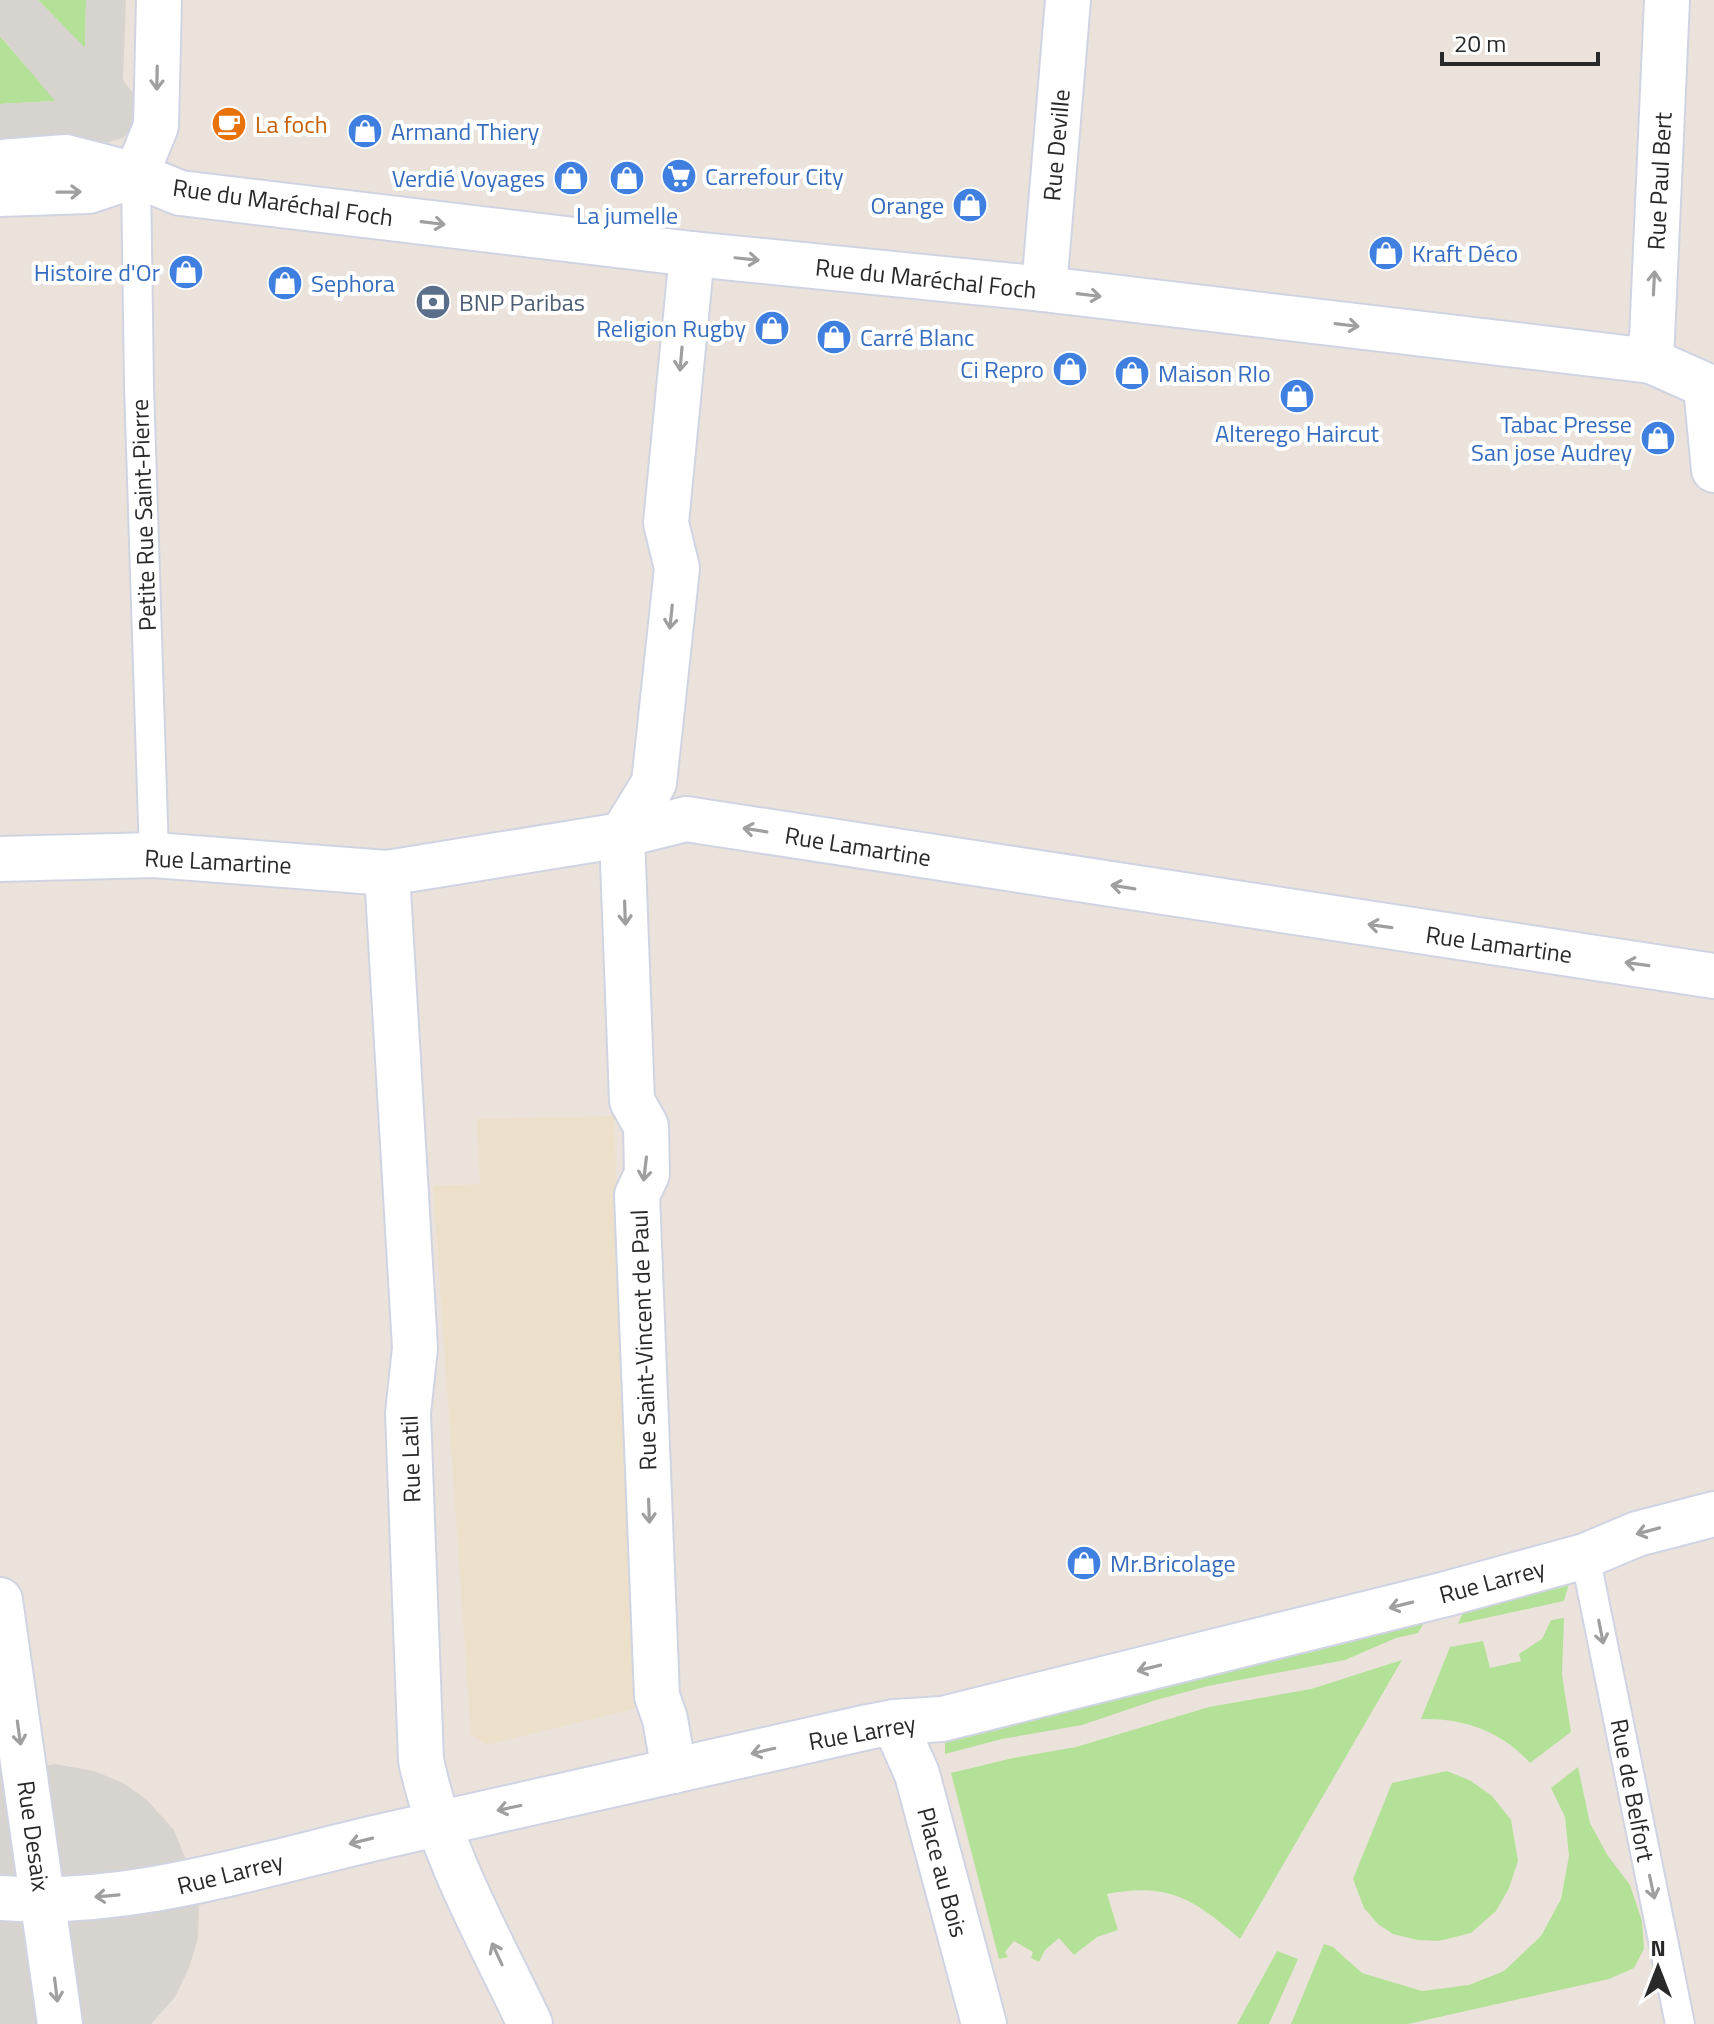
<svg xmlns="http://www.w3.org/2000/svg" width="1714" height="2024" font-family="'Titillium Web',sans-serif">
  <rect width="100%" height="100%" fill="#ebe3db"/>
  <path fill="#ede0ca" d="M614,1116L637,1708L487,1745L471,1735L433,1186L480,1184L477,1119Z"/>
  <g fill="#b4e198">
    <path d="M38,0H86L85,48Z"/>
    <path d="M0,36L56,101L0,104Z"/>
    <path d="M1570,1580L1564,1601L1458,1624L1467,1603Z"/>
    <path d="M1430,1613L1418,1633L1396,1638L1345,1660L1208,1686L1156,1700L1082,1725L1002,1739L945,1754V1741L956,1728Z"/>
    <path d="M1564,1618L1562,1675L1571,1732L1530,1763C1501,1731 1464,1718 1421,1719L1450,1647L1483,1641L1490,1668L1521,1661L1519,1654L1542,1639L1551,1620Z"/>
    <path d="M1402,1660L1240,1939C1195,1900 1169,1882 1107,1894L1118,1930L1097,1937L1074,1955L1059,1938L1045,1950L1039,1962L1031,1958L1033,1952L1014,1941L1005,1952L1008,1957L999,1959L951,1773L1013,1758L1076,1747L1209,1707L1311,1689Z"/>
    <path d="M1578,1767L1590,1823L1608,1856L1630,1885L1642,1921L1644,1949L1634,1968L1609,1979L1408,2024H1291L1324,1944L1333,1947L1362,1973L1422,1991L1469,1985L1504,1971L1541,1936L1561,1899L1569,1856L1565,1817L1551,1788Z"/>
    <path d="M1447,1771L1471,1781L1492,1796L1511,1820L1518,1861L1509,1888L1496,1911L1471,1933L1439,1941L1417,1940L1393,1934L1378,1924L1364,1908L1353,1879L1392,1783Z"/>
    <path d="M1277,1951L1298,1959L1269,2024H1237Z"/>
  </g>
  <g fill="#d7d3ce">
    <path d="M0,0H38L85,48L86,0H126L123,80L136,97L138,109L133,127L123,138L97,146L0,149V104L55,101L0,35Z"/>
    <path d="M55,1764L94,1771L123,1783L146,1799L174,1830L194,1881L199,1905L198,1938L189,1968L175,1997L151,2024H0V1772Z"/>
  </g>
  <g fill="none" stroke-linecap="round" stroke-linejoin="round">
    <defs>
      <g id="service">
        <path d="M136,175L139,386L154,855"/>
        <path d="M1585,1556L1680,2024"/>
      </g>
      <g id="minor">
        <path d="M136,175L156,126L159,0"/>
        <path d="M1044,289L1068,0"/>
        <path d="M1651,361L1667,0"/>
        <path d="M1706,387L1714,470"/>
        <path d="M0,859L154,855L387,873L622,835L686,819L1714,976"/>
        <path d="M387,873L415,1348L408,1413L421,1760C440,1853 490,1939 530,2024"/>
        <path d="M0,1600L60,2024"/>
        <path d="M894,1722L917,1774L984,2024"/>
        <path d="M674,1771L665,1719L657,1696L637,1195L647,1174L646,1126L632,1101L622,835L654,783L677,568L666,523L692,254"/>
      </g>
      <path id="tertiary" d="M0,1898C132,1908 260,1864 388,1835C548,1798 708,1764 868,1727L894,1722L942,1719L1446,1594L1585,1556L1637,1534L1714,1514"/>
      <g id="secondary">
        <path d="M0,162L66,157L136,175L180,193L692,254L1044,289L1651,361L1714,389"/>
        <path d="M0,194L89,191L134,176"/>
      </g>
    </defs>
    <use href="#service" stroke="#d0d4e2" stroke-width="32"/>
    <use href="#minor" stroke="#d0d4e2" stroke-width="48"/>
    <use href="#tertiary" stroke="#d0d4e2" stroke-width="48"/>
    <use href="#secondary" stroke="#d0d4e2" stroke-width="48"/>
    <use href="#service" stroke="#fff" stroke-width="28"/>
    <use href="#minor" stroke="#fff" stroke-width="44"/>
    <use href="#tertiary" stroke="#fff" stroke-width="44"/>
    <use href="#secondary" stroke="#fff" stroke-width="44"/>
  </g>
  <defs><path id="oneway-shaft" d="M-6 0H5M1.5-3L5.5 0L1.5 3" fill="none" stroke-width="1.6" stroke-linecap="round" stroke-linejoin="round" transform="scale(2)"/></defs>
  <g stroke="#9f9f9f">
    <use href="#oneway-shaft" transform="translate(157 78) rotate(91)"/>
    <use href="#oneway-shaft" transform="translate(69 192) rotate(-1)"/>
    <use href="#oneway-shaft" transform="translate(433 223) rotate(7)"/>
    <use href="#oneway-shaft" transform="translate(747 259) rotate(6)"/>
    <use href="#oneway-shaft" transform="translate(1654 283) rotate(-87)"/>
    <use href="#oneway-shaft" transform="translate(1089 295) rotate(7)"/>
    <use href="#oneway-shaft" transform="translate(1347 325) rotate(7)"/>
    <use href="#oneway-shaft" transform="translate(681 359) rotate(95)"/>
    <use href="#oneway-shaft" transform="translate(671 617) rotate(96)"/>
    <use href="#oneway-shaft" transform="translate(755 830) rotate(-171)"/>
    <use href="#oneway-shaft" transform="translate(1123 887) rotate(-171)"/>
    <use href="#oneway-shaft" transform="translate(625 913) rotate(88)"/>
    <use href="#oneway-shaft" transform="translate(1380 926) rotate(-172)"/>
    <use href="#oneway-shaft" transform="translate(1637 964) rotate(-172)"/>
    <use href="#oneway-shaft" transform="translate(645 1169) rotate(97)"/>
    <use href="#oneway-shaft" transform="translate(649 1511) rotate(88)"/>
    <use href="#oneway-shaft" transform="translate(1648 1531) rotate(165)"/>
    <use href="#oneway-shaft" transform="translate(1401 1605) rotate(166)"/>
    <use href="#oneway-shaft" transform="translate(1601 1632) rotate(79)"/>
    <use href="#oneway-shaft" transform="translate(1149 1668) rotate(166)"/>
    <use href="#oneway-shaft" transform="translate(19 1733) rotate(82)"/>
    <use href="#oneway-shaft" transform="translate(763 1751) rotate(167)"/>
    <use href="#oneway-shaft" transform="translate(509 1808) rotate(168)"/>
    <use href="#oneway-shaft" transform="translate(361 1841) rotate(166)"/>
    <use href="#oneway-shaft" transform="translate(1652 1887) rotate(78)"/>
    <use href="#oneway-shaft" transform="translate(107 1896) rotate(175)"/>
    <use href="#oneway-shaft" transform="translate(497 1954) rotate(-115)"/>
    <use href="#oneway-shaft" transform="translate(56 1990) rotate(83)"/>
  </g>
  <defs>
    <symbol id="cafe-disc" viewBox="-11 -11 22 22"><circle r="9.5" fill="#e8710a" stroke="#fff"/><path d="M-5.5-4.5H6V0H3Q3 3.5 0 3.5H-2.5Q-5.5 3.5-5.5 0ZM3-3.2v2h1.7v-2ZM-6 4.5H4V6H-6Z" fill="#fff"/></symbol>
    <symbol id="shop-disc" viewBox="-11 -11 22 22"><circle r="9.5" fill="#3f7fe0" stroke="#fff"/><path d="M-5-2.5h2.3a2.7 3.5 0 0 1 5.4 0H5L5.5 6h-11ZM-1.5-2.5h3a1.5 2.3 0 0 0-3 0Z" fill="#fff"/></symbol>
    <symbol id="supermarket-disc" viewBox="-11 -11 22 22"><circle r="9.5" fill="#3f7fe0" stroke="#fff"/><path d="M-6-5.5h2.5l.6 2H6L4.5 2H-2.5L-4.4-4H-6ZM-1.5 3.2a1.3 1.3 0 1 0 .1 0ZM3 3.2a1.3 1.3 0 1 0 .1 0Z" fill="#fff"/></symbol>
    <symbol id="bank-disc" viewBox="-11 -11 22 22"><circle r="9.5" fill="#5c6f8a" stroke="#fff"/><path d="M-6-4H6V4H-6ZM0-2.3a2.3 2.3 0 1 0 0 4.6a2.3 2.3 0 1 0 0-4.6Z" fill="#fff"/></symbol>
  </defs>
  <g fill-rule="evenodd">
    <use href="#cafe-disc" x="209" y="104" width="40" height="40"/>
    <use href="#shop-disc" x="345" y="111" width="40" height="40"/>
    <use href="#supermarket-disc" x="659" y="156" width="40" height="40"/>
    <use href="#shop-disc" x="551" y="158" width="40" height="40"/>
    <use href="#shop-disc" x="607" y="158" width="40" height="40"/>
    <use href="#shop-disc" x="950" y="185" width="40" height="40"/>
    <use href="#shop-disc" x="1366" y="233" width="40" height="40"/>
    <use href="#shop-disc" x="166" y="252" width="40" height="40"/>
    <use href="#shop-disc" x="265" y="263" width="40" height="40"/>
    <use href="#bank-disc" x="413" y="282" width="40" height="40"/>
    <use href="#shop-disc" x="752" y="308" width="40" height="40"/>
    <use href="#shop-disc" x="814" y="317" width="40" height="40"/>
    <use href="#shop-disc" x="1050" y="349" width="40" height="40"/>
    <use href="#shop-disc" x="1112" y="353" width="40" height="40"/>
    <use href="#shop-disc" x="1277" y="376" width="40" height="40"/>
    <use href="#shop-disc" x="1638" y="418" width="40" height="40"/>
    <use href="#shop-disc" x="1064" y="1543" width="40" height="40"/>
  </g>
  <g text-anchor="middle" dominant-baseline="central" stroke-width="8" stroke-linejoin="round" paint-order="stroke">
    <g font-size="24" fill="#c56008" stroke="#fff" text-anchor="start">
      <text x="255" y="124">La foch</text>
    </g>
    <g font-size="24" fill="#366cbe" stroke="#fff" text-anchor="start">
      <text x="391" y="131">Armand Thiery</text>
      <text x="705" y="176">Carrefour City</text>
      <text x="545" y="178" text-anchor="end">Verdié Voyages</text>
      <text x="944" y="205" text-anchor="end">Orange</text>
      <text x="627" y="215" text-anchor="middle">La jumelle</text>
      <text x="1412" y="253">Kraft Déco</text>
      <text x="160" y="272" text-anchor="end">Histoire d'Or</text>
      <text x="311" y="283">Sephora</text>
      <text x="746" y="328" text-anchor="end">Religion Rugby</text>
      <text x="860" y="337">Carré Blanc</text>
      <text x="1044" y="369" text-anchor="end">Ci Repro</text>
      <text x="1158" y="373">Maison RIo</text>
      <text x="1632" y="424" text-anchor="end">Tabac Presse<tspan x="1632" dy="28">San jose Audrey</tspan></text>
      <text x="1297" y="433" text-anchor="middle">Alterego Haircut</text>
      <text x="1110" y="1563">Mr.Bricolage</text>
    </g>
    <g font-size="24" fill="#292929" stroke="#fff">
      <text transform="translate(1056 145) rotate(-85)">Rue Deville</text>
      <text transform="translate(1659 181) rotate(-87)">Rue Paul Bert</text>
      <text transform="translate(283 202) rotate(8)">Rue du Maréchal Foch</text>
      <text transform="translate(926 278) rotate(6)">Rue du Maréchal Foch</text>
      <text transform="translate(143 515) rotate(-92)">Petite Rue Saint-Pierre</text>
      <text transform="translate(858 846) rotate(9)">Rue Lamartine</text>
      <text transform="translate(218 861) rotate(3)">Rue Lamartine</text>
      <text transform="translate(1499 944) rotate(8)">Rue Lamartine</text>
      <text transform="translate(643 1340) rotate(-92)">Rue Saint-Vincent de Paul</text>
      <text transform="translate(410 1459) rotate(-92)">Rue Latil</text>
      <text transform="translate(1492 1581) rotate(-15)">Rue Larrey</text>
      <text transform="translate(862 1732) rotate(-10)">Rue Larrey</text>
      <text transform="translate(1633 1790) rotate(79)">Rue de Belfort</text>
      <text transform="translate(34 1836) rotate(82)">Rue Desaix</text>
      <text transform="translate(943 1872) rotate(75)">Place au Bois</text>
      <text transform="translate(230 1873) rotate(-14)">Rue Larrey</text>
    </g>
    <g font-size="24" fill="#4e5e75" stroke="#fff" text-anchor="start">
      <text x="459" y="302">BNP Paribas</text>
    </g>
  </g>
  <g transform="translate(1658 1968)" stroke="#ffffff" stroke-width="6" paint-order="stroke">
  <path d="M0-6L14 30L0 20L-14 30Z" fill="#292929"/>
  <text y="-12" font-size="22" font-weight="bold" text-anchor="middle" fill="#292929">N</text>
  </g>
  <path d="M1442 52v12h156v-12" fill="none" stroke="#292929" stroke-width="4"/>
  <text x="1454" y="52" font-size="24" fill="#292929" stroke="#ffffff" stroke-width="6" paint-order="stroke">20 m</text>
</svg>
